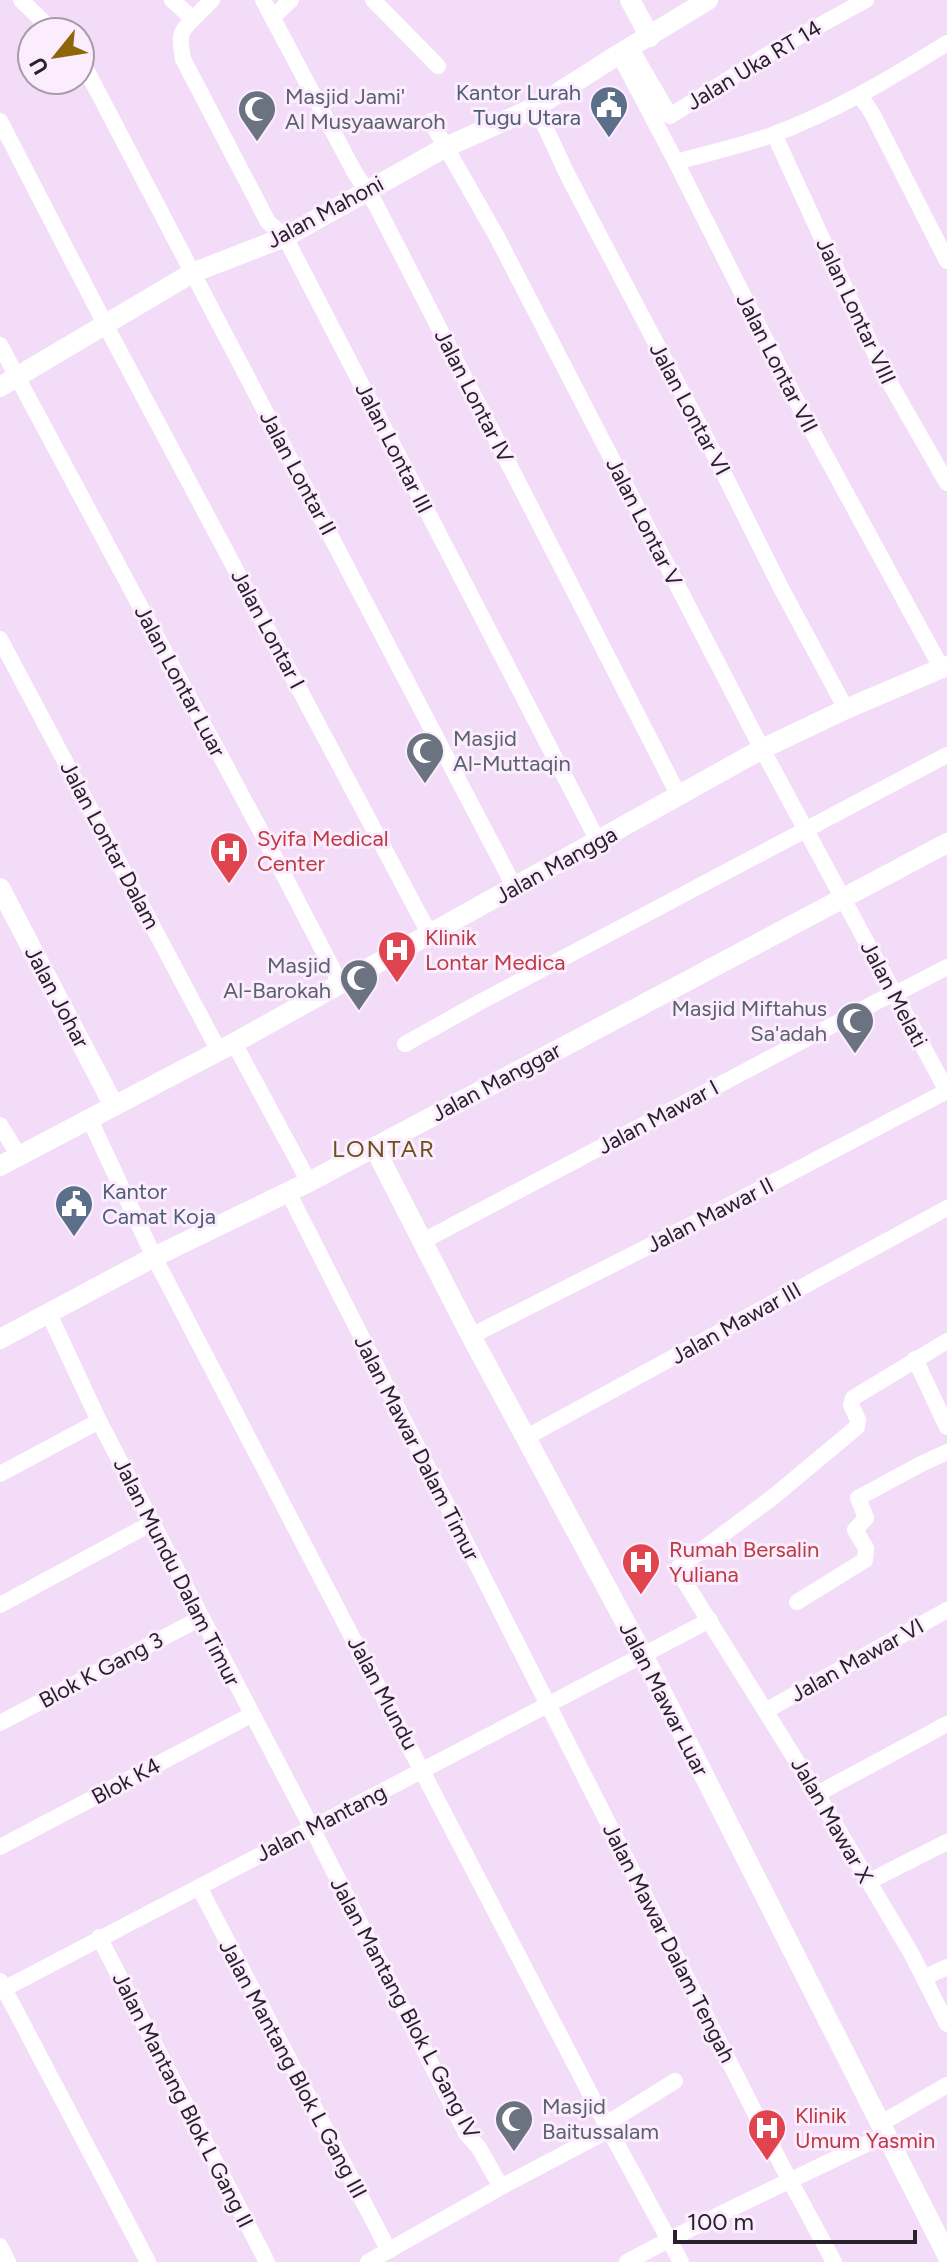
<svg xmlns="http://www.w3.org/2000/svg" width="947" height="2262" font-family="Figtree,sans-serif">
  <rect width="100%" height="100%" fill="#f3dcf8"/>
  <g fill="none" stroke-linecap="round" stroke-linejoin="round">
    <g stroke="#fff" stroke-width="16">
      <path d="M21,0L54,32"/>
      <path d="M172,0L193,19C177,34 180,39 183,59L268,222L285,237L598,841"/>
      <path d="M263,0L355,173L376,205L679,796"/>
      <path d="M373,0L438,66"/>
      <path d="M273,17L291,0"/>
      <path d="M193,19L212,0"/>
      <path d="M630,47L670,116L780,47L866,0"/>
      <path d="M619,54L676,162L805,418L942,669"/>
      <path d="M80,58L515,888"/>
      <path d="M860,95L873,115L947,261"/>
      <path d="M536,107L567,174L708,442L780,586L846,709"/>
      <path d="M0,121L105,324L430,935"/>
      <path d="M431,121L497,237L762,749L947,1091"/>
      <path d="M774,134L884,373L947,483"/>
      <path d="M676,162C708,153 741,146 772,135C834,112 891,78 947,43"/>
      <path d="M0,345L265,839L341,985"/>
      <path d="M0,639L219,1051"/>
      <path d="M234,1043L309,1182"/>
      <path d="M405,1044L482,1001L947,755"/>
      <path d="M90,1120L154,1257L606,2124L681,2262"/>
      <path d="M0,1125L19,1156"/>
      <path d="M288,1192L781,2164L834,2262"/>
      <path d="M423,1241L880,1000L901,991L947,967"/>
      <path d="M49,1314L99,1421L316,1836L466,2133L479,2148L501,2187"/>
      <path d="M471,1336L703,1219L947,1091"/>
      <path d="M947,1341L853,1398L851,1405L858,1420L857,1427L773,1497L679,1567L680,1574L817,1794L911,1953L947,2024"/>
      <path d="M915,1359L947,1427"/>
      <path d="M525,1438L947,1208"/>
      <path d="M0,1474L99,1421"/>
      <path d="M797,1602L865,1560L866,1548L855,1530L866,1518L858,1498L921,1464L947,1452"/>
      <path d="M0,1605L152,1523"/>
      <path d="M767,1710L947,1610"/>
      <path d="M0,1723L201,1618"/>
      <path d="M817,1794L947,1724"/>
      <path d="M0,1847L251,1715"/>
      <path d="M868,1882L947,1842"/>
      <path d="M199,1887L389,2251"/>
      <path d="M99,1937L267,2262"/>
      <path d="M924,1978L947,1967"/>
      <path d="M0,1981L148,2262"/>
      <path d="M0,1991L710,1620"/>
      <path d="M606,2124L675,2081"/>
      <path d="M880,2124L947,2085"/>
      <path d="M0,2246L8,2262"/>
      <path d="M368,2262L501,2187L609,2130"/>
      <path d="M627,2262C711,2216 799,2177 885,2135"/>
    </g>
    <g stroke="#fff" stroke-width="20">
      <path d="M630,0L650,37"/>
      <path d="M0,387L192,273L285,237L446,147L536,107L619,54L708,0"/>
      <path d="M0,888L114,1106"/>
      <path d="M374,1147L471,1336L643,1655L947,2255"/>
      <path d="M0,1166L234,1043L762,749L846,709L947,666"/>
      <path d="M0,1339L154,1257L309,1182L947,843"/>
    </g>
  </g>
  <defs>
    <symbol id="civic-pin" viewBox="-11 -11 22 30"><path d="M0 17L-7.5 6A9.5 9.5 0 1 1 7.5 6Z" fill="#5c6f8a" stroke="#fbedfd"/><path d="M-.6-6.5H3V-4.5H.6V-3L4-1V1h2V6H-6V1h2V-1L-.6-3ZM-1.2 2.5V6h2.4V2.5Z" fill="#fff"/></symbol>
    <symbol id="mosque-pin" viewBox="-11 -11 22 30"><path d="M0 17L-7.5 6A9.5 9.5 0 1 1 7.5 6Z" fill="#6b7280" stroke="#fbedfd"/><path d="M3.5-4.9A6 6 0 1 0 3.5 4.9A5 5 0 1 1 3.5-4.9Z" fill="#fff"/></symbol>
    <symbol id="hospital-pin" viewBox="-11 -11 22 30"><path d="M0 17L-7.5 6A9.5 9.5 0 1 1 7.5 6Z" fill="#e0444e" stroke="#fbedfd"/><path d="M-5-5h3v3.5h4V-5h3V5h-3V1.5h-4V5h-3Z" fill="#fff"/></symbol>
  </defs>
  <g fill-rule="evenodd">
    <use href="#civic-pin" x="587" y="83" width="44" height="60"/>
    <use href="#mosque-pin" x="235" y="87" width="44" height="60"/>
    <use href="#mosque-pin" x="403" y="729" width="44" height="60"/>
    <use href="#hospital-pin" x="207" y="829" width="44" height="60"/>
    <use href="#hospital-pin" x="375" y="928" width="44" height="60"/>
    <use href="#mosque-pin" x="337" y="956" width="44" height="60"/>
    <use href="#mosque-pin" x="833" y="999" width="44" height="60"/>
    <use href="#civic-pin" x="52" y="1182" width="44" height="60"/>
    <use href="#hospital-pin" x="619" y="1540" width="44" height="60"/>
    <use href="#mosque-pin" x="492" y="2097" width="44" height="60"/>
    <use href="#hospital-pin" x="745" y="2106" width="44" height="60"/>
  </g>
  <g text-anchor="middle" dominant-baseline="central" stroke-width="6" stroke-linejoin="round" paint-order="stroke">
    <g font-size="22" fill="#29212b" stroke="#fbedfd">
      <text transform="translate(754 65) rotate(-31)">Jalan Uka RT 14</text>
      <text transform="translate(325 212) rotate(-28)">Jalan Mahoni</text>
      <text transform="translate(856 311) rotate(65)">Jalan Lontar VIII</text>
      <text transform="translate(777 363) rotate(63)">Jalan Lontar VII</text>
      <text transform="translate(474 396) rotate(63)">Jalan Lontar IV</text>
      <text transform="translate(690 409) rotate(62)">Jalan Lontar VI</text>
      <text transform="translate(394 448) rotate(63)">Jalan Lontar III</text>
      <text transform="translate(298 473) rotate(62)">Jalan Lontar II</text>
      <text transform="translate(644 522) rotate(63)">Jalan Lontar V</text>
      <text transform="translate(268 629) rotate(62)">Jalan Lontar I</text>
      <text transform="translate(180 681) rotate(62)">Jalan Lontar Luar</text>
      <text transform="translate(110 845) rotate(62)">Jalan Lontar Dalam</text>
      <text transform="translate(556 865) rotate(-29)">Jalan Mangga</text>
      <text transform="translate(894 994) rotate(62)">Jalan Melati</text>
      <text transform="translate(57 997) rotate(62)">Jalan Johar</text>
      <text transform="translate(496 1082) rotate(-28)">Jalan Manggar</text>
      <text transform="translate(658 1117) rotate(-28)">Jalan Mawar I</text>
      <text transform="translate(710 1215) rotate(-27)">Jalan Mawar II</text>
      <text transform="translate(736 1323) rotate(-29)">Jalan Mawar III</text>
      <text transform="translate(417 1448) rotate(63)">Jalan Mawar Dalam Timur</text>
      <text transform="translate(177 1572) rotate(63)">Jalan Mundu Dalam Timur</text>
      <text transform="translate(857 1660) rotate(-29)">Jalan Mawar VI</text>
      <text transform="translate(101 1670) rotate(-28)">Blok K Gang 3</text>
      <text transform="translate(383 1693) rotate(62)">Jalan Mundu</text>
      <text transform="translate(664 1699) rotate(63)">Jalan Mawar Luar</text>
      <text transform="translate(126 1781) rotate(-28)">Blok K4</text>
      <text transform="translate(832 1820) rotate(60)">Jalan Mawar X</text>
      <text transform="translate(321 1823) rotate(-27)">Jalan Mantang</text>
      <text transform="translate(669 1943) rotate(63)">Jalan Mawar Dalam Tengah</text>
      <text transform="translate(405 2008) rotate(62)">Jalan Mantang Blok L Gang IV</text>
      <text transform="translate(293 2069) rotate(62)">Jalan Mantang Blok L Gang III</text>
      <text transform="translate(183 2100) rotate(63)">Jalan Mantang Blok L Gang II</text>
    </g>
    <g font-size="22" fill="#4e5e75" stroke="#fbedfd" text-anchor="end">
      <text x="581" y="92">Kantor Lurah<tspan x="581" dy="25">Tugu Utara</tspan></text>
      <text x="102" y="1191" text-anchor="start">Kantor<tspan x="102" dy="25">Camat Koja</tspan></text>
    </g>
    <g font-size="22" fill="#5b616d" stroke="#fbedfd" text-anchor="start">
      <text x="285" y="96">Masjid Jami'<tspan x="285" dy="25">Al Musyaawaroh</tspan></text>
      <text x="453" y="738">Masjid<tspan x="453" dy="25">Al-Muttaqin</tspan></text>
      <text x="331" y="965" text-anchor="end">Masjid<tspan x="331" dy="25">Al-Barokah</tspan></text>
      <text x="827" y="1008" text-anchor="end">Masjid Miftahus<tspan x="827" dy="25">Sa'adah</tspan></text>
      <text x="542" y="2106">Masjid<tspan x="542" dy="25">Baitussalam</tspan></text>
    </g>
    <g font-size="22" fill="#be3a42" stroke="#fbedfd" text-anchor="start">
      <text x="257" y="838">Syifa Medical<tspan x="257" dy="25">Center</tspan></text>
      <text x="425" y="937">Klinik<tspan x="425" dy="25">Lontar Medica</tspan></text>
      <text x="669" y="1549">Rumah Bersalin<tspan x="669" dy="25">Yuliana</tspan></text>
      <text x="795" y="2115">Klinik<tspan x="795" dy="25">Umum Yasmin</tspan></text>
    </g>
    <g font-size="24" letter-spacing="2" fill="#6d511a" stroke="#fbedfd">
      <text x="384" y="1148">LONTAR</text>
    </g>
  </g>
  <g transform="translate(56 56) rotate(240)"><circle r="38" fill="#fbedfd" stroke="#a79ba9" stroke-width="2"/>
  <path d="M0-6L14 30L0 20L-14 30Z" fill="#8e660a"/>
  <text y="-12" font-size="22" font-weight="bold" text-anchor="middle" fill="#29212b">U</text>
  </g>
  <path d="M675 2230v12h240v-12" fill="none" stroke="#29212b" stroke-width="4"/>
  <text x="687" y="2230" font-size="24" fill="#29212b" stroke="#fbedfd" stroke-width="6" paint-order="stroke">100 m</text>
</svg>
